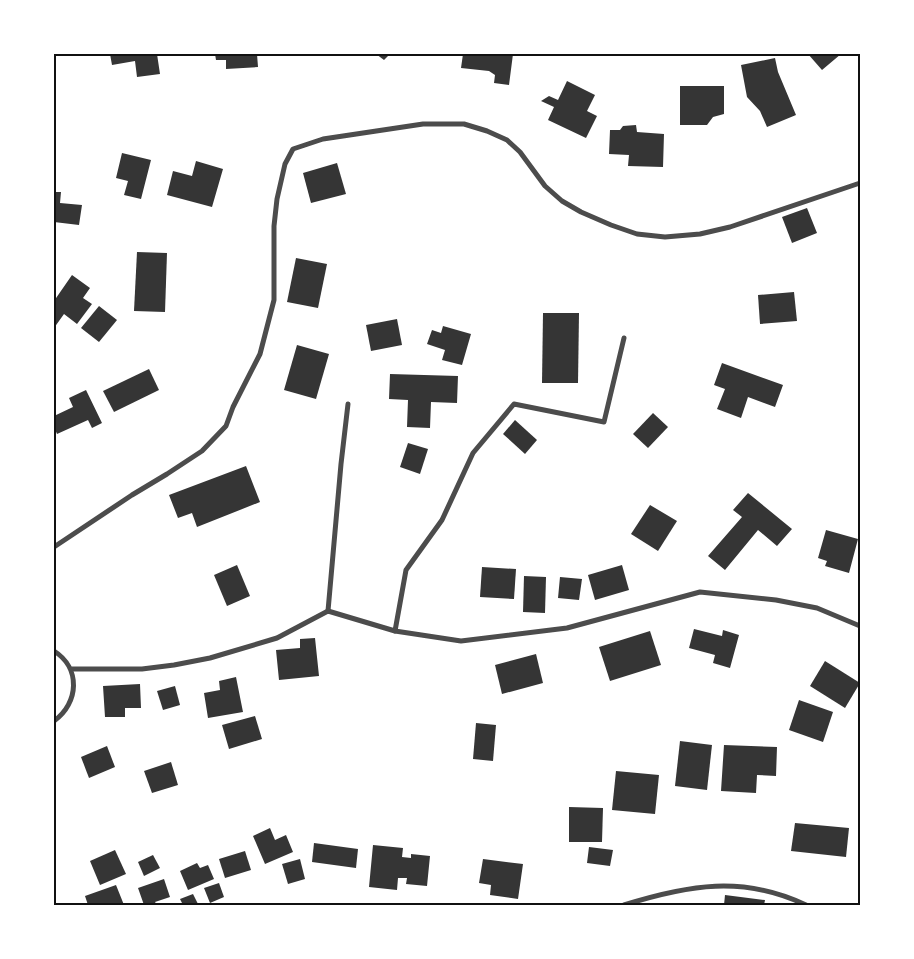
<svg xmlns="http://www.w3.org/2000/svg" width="914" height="959" font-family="'Fira Sans',sans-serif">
  <rect width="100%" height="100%" fill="#fff"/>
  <g fill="#353535">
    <path d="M110,54H157L160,74L137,77L135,61L112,65Z"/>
    <path d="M215,54H257L258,67L226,69V60H216Z"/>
    <path d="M376,54H390L384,60Z"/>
    <path d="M463,54H513L509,85L494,83L495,75L489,71L461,68Z"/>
    <path d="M808,54H841L822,70Z"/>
    <path d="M775,58L778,72L796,115L767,127L760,111L747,97L741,65Z"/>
    <path d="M567,81L595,95L587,111L597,116L586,138L548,120L554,107L541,101L549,96L558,100Z"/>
    <path d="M680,86H724V114L713,117L707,125H680Z"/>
    <path d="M636,125L637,132L664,134L663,167L628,166L629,155L609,154L610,130H620L623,126Z"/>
    <path d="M122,153L151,160L141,199L124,195L128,181L116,178Z"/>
    <path d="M196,161L223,169L212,207L167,195L173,171L192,176Z"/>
    <path d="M337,163L346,194L311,203L303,173Z"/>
    <path d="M54,192H61L60,203L82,205L79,225L54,222Z"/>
    <path d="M807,208L817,233L792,243L782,217Z"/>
    <path d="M137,252L167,253L165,312L134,311Z"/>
    <path d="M296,258L327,264L318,308L287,302Z"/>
    <path d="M72,275L90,288L83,298L92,304L77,324L64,314L54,328V301Z"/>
    <path d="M794,292L797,321L760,324L758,295Z"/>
    <path d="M99,306L117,320L99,342L81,328Z"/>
    <path d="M543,313H579L578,383H542Z"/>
    <path d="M397,319L402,345L371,351L366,325Z"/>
    <path d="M443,326L471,334L462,365L442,360L445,350L427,344L432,330L441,333Z"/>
    <path d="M297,345L329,354L316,399L284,390Z"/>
    <path d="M722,363L783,385L775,407L748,397L741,418L717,409L725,389L714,385Z"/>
    <path d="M149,369L159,390L114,412L103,391Z"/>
    <path d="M390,374L458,376L457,403L431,402L430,428L407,427L408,400L389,399Z"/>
    <path d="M86,390L102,423L92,428L88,420L57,434L54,427V416L73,407L69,398Z"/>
    <path d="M653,413L668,427L648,448L633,434Z"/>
    <path d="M515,420L537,440L525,454L503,434Z"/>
    <path d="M408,443L428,449L420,474L400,467Z"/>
    <path d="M246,466L260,502L197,527L192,513L178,518L169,495Z"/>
    <path d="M748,493L792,529L777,546L758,530L725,570L708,556L742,517L733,510Z"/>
    <path d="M650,505L677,521L658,551L631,534Z"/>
    <path d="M826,530L858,539L849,573L825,566L827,561L818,558Z"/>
    <path d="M237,565L250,596L227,606L214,575Z"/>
    <path d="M622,565L629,590L595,600L588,575Z"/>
    <path d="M482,567L516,569L514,599L480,597Z"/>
    <path d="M524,576L546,577L545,613L523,612Z"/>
    <path d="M560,577L582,579L579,600L558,598Z"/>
    <path d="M694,629L722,636L723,630L739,635L730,668L713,663L715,655L689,648Z"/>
    <path d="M650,631L661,665L610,681L599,647Z"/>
    <path d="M315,638L319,676L279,680L276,650L300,648V639Z"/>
    <path d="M536,654L543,683L502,694L495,665Z"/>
    <path d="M825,661L860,683L845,708L810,686Z"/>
    <path d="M236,677L243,712L208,718L204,693L220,690L219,681Z"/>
    <path d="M140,684L141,708H125V717H105L103,686Z"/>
    <path d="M175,686L180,705L163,710L157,691Z"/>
    <path d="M799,700L833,712L823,742L789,730Z"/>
    <path d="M255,716L262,739L229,749L222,725Z"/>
    <path d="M476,723L496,725L493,761L473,759Z"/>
    <path d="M680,741L712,745L707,790L675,786Z"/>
    <path d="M724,745L777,747L776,776L757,775L756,793L721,791Z"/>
    <path d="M107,746L115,767L89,778L81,757Z"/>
    <path d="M171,762L178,785L152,793L144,771Z"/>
    <path d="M616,771L659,775L655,814L612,810Z"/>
    <path d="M569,807L603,808L602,842H569Z"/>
    <path d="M795,823L849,828L846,857L791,851Z"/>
    <path d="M270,828L275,840L286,835L293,852L265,864L253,836Z"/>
    <path d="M314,843L358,849L356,868L312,862Z"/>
    <path d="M373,845L403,848L402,857L411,858V854L430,856L427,886L406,884L407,878H398L397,890L369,887Z"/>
    <path d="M589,847L613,850L610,866L587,863Z"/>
    <path d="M115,850L126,874L100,885L90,861Z"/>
    <path d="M245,851L251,870L225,878L219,859Z"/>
    <path d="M153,855L160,868L144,876L138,862Z"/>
    <path d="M300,859L305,879L288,884L282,864Z"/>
    <path d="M483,859L523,864L518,899L490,895L491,885L479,883Z"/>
    <path d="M197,863L200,868L208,865L214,879L188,890L180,871Z"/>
    <path d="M164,879L170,897L155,902L157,905H144L138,888Z"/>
    <path d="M219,883L224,897L210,903L204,888Z"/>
    <path d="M116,885L124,905H88L85,896Z"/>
    <path d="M193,894L198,904L183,905L180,899Z"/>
    <path d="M725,895L765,900L764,905H724Z"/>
  </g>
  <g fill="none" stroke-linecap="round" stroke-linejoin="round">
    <g stroke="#4c4c4c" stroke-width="5">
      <path d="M54,547L132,495L167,474L202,451L226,426L233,407L260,354L274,300V226L277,199L285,164L293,149L323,139L423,124H464L487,131L507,140L520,152L545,186L562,201L581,212L611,225L637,234L665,237L700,234L730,227L860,183"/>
      <path d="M328,611L341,464L348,404"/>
      <path d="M395,631L406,570L442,520L473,453L514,404L604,422L624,338"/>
      <path d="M54,651C81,668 79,703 54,721"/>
      <path d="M72,669H142L174,665L210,658L277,638L328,611L395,631L461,641L567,628L700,592L776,600L817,608L860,626"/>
      <path d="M624,905C688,885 743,875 806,905"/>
    </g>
  </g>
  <rect width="914" height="959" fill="none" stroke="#ffffff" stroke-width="110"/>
  <rect x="55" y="55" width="804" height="849" fill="none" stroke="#111" stroke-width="2"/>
</svg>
